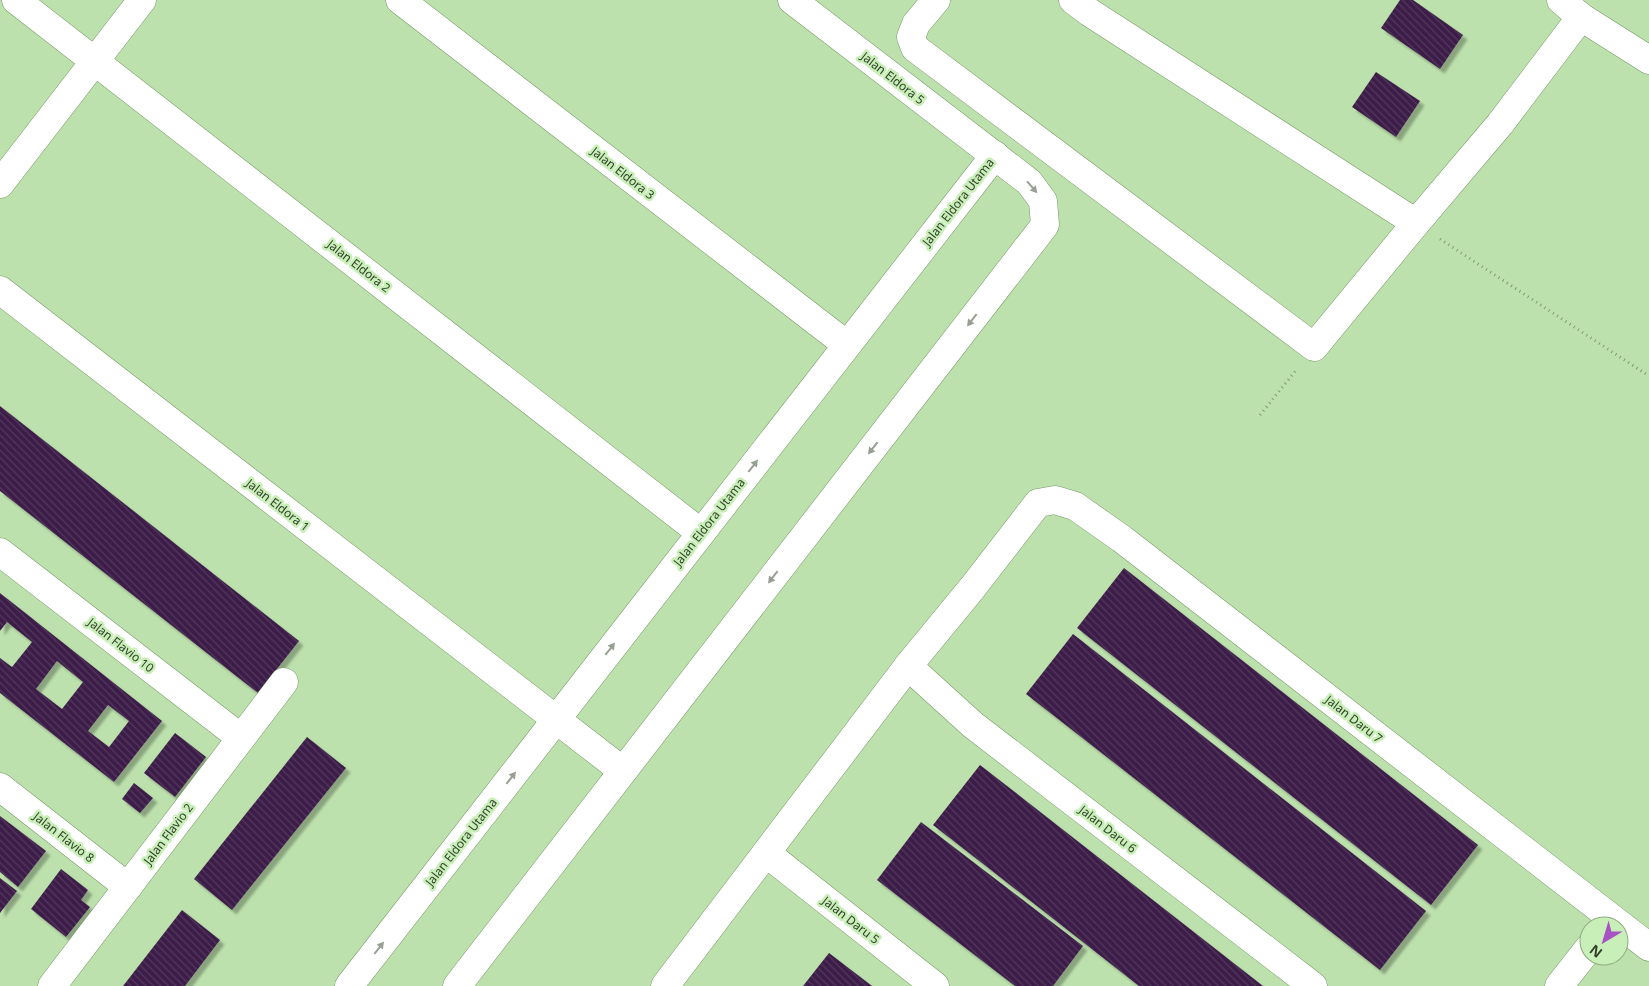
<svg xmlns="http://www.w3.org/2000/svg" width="1649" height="986" font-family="'Noto Sans',sans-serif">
  <defs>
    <pattern id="building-back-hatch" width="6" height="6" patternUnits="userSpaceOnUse" patternTransform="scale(1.25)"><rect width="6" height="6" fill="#3d1e49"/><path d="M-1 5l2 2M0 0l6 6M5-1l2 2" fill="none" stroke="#51375b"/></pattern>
    <filter id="shadow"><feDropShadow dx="4.5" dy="4.5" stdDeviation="1" flood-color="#0004"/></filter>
  </defs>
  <rect width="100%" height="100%" fill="#bce1ac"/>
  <g fill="url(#building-back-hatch)" fill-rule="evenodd" filter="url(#shadow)">
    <path d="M1400,0H1413L1463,35L1440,69L1381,28Z"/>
    <path d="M1376,72L1420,101L1396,137L1352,107Z"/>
    <path d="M0,406L299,641L258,693L0,491Z"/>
    <path d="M1124,568L1478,845L1431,905L1077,628Z"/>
    <path d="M0,593L162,721L114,782L0,693V658L12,667L32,642L7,622L0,631ZM57,661L83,682L62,709L36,689ZM108,705L129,721L109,747L88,731Z"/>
    <path d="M1073,634L1426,911L1380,970L1026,694Z"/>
    <path d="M175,733L206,757L175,797L144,773Z"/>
    <path d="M307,737L346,768L232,910L194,879Z"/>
    <path d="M980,765L1007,786L1263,986H1139L991,870L933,825Z"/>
    <path d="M134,783L153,798L140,813L122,799Z"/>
    <path d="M0,816L46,851L18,887L0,872Z"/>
    <path d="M921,822L1083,946L1053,986H1015L877,880Z"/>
    <path d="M61,869L88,890L81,900L90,907L66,937L31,909Z"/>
    <path d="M0,878L17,891L0,913Z"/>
    <path d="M182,910L220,940L185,986H123Z"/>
    <path d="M829,953L859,976L872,986H803Z"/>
  </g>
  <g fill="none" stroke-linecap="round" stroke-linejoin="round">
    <defs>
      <g id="minor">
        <path d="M16,0L701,533"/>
        <path d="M400,0L847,345"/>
        <path d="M936,0L916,24L911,37L915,48L1314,347L1416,223L1500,124L1581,17"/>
        <path d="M1073,0L1089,12L1416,223"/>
        <path d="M1561,0L1581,17L1649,60"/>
        <path d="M0,184L142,0"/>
        <path d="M0,290L623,771"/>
        <path d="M0,552L241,738"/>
        <path d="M908,666L973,725L1313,986"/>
        <path d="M0,787L128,887"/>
        <path d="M766,853L935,986"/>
        <path d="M52,986L284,682"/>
        <path d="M349,986L995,155"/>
        <path d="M457,986L1045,225L1043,201L1029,182L792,0"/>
        <path d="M665,986L908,666L973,587L1038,503L1055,500L1075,506L1122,539L1649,947"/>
        <path d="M1559,986L1589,948"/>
      </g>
    </defs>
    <use href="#minor" stroke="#789b69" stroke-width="29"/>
    <g stroke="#809c74" stroke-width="3" stroke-dasharray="1 4" stroke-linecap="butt">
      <path d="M1440,239L1649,376"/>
      <path d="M1260,415L1297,369"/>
    </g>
    <use href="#minor" stroke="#fff" stroke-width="28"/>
  </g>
  <defs><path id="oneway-solid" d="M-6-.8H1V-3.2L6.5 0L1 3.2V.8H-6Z" transform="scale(1.25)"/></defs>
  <g fill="#98a095">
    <use href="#oneway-solid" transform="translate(1032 187) rotate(49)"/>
    <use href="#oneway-solid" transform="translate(972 320) rotate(128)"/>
    <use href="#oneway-solid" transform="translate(873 448) rotate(128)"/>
    <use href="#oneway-solid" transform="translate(753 466) rotate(-52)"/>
    <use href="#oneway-solid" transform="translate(773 577) rotate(128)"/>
    <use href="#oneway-solid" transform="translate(610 649) rotate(-52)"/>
    <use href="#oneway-solid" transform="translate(511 778) rotate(-52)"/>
    <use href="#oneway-solid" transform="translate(379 948) rotate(-52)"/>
  </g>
  <g text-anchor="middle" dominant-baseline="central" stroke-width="5" stroke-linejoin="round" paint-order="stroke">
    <g font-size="12" fill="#32412b" stroke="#c9efb8">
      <text transform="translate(893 78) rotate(38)">Jalan Eldora 5</text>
      <text transform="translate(623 173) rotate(38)">Jalan Eldora 3</text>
      <text transform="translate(958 202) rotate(-52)">Jalan Eldora Utama</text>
      <text transform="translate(359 266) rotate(38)">Jalan Eldora 2</text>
      <text transform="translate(278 505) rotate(38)">Jalan Eldora 1</text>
      <text transform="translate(709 522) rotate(-52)">Jalan Eldora Utama</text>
      <text transform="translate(121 645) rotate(38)">Jalan Flavio 10</text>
      <text transform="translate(1354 719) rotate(38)">Jalan Daru 7</text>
      <text transform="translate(1108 829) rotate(38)">Jalan Daru 6</text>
      <text transform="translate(168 834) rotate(-53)">Jalan Flavio 2</text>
      <text transform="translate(64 837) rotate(38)">Jalan Flavio 8</text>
      <text transform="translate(461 842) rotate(-52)">Jalan Eldora Utama</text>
      <text transform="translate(851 920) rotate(38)">Jalan Daru 5</text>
    </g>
  </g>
  <g transform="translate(1604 941) rotate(218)"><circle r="24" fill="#c9efb8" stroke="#8da980"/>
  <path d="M0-4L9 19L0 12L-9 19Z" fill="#a653c3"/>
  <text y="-8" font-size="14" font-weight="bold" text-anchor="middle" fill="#32412b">N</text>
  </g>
</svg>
